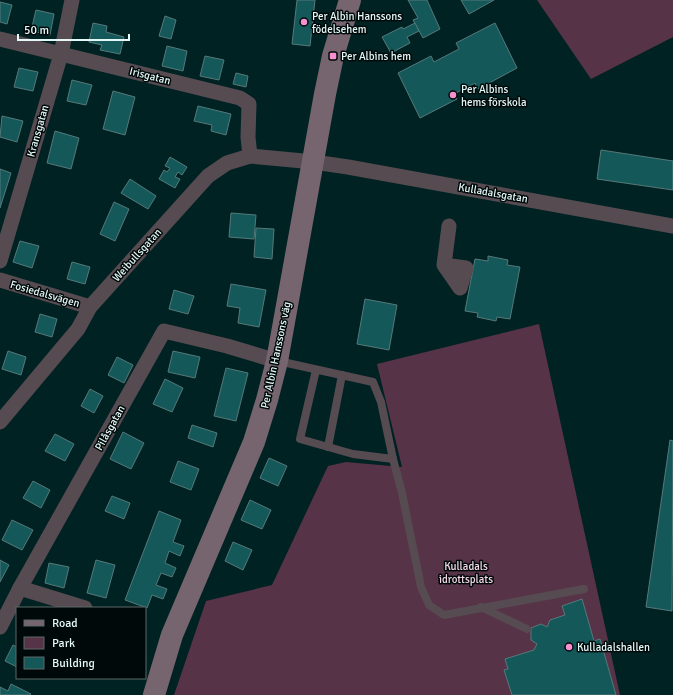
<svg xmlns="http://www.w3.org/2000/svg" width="673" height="695" font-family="Signika,sans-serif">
  <rect width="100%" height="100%" fill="#002223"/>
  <g fill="#573348">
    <path d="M537,0H673V37L591,79Z"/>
    <path d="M539,324L620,695H174L206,601L272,585L328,466L346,462L402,467L377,364Z"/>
  </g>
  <g fill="#14585a" stroke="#56797a">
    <path d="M297,0H315L310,46L292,44Z"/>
    <path d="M408,0H427L440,29L423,38L413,20L418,18Z"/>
    <path d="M461,0H494L469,14Z"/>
    <path d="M0,2L12,5L7,24L0,22Z"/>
    <path d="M36,10L54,14L50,35L31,31Z"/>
    <path d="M165,16L176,20L171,39L159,36Z"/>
    <path d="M93,23L107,26L106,32L124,37L120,54L100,50L102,45L89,42Z"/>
    <path d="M415,23L419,31L407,37L410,43L391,53L382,37L402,27L403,29Z"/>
    <path d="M495,23L517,68L478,89L475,83L454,94L457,99L420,118L398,73L431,56L434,62L459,49L456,43Z"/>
    <path d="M167,46L187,51L183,71L162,66Z"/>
    <path d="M205,56L224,60L219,80L200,76Z"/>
    <path d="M19,68L38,72L33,91L14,87Z"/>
    <path d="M236,73L248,76L246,87L233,84Z"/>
    <path d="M72,80L92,85L86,105L67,101Z"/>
    <path d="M113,91L135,97L125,135L103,129Z"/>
    <path d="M198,106L231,114L226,135L211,131L212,125L194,121Z"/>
    <path d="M2,116L23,121L17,142L0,137Z"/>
    <path d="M55,131L79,138L71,169L47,163Z"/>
    <path d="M601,150L673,161V190L597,179Z"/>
    <path d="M170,157L187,167L182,175L178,172L175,177L180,179L175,188L159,179L164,170L167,172L170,168L165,166Z"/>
    <path d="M0,169L11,173L0,208Z"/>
    <path d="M130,179L156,196L148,209L121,193Z"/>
    <path d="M114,202L129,209L115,241L100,234Z"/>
    <path d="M231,213L256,215L254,239L229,237Z"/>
    <path d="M256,228L274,229L272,259L254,257Z"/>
    <path d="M20,241L39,246L32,268L13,262Z"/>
    <path d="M488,256L508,260L507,265L520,267L510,319L497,317L496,321L477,317L478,313L465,311L475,259L488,261Z"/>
    <path d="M72,262L90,267L85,284L67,279Z"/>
    <path d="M231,284L266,290L259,327L238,323L240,308L227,306Z"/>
    <path d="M174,290L194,296L188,314L169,309Z"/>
    <path d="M365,299L397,305L389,350L357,344Z"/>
    <path d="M40,314L57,319L52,337L35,332Z"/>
    <path d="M8,351L26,357L21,375L2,369Z"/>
    <path d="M173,351L200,357L195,378L168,372Z"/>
    <path d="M117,357L133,365L124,383L108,375Z"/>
    <path d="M226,368L248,373L236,421L214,416Z"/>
    <path d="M165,379L183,388L172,412L153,404Z"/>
    <path d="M90,389L103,396L94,413L81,406Z"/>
    <path d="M192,425L217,433L213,447L188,438Z"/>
    <path d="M123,432L144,443L131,469L110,459Z"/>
    <path d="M55,434L74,444L65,461L45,451Z"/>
    <path d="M670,440L673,441L672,611L646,607Z"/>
    <path d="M269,458L287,466L278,486L260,478Z"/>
    <path d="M178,461L199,469L191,490L170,482Z"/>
    <path d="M33,481L50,490L41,508L23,498Z"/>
    <path d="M112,496L130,503L124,519L105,511Z"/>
    <path d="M250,500L271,510L262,529L241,520Z"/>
    <path d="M159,511L181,520L173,542L184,546L180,556L169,551L165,563L176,568L172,577L161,573L156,585L167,589L163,599L152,595L147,608L125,600Z"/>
    <path d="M12,520L33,530L22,550L2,540Z"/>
    <path d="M233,542L252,550L243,570L225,561Z"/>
    <path d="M0,560L9,565L0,582Z"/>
    <path d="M96,560L115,565L106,598L87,593Z"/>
    <path d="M49,563L69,567L64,588L45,583Z"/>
    <path d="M582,599L594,641L600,639L616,695H512L504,670L508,669L505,659L534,650L537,644L531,640V628L541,624L547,627L550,620L565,615L562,606Z"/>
    <path d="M13,645L17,647V667L5,661Z"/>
    <path d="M11,684L31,694L30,695H0V687L8,691Z"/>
  </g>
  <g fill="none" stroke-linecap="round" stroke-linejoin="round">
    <g stroke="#564b51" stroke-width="8">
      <path d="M278,361L373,382L381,402L393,459L402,493L421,587L429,605L444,615L584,589"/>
      <path d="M316,370L300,439L353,454L393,459"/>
      <path d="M328,447L342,375"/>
      <path d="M481,607L527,629"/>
    </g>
    <g stroke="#564b51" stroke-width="15">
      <path d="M0,39L240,98L249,104L248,137L250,156"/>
      <path d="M0,261L61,54L72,0"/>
      <path d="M444,265L466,268L460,288L444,265L449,226"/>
      <path d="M0,280L90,307"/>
      <path d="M0,422L78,329L90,307L208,176L227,163L250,156L314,162L348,167L673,226"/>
      <path d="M20,588L85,608"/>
      <path d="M0,627L20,588L164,331L227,346L277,361"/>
    </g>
    <path stroke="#76656e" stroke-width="22" d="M154,695L172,635L254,442L267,400L277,361L325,94L333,56L350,0"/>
  </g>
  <g fill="#f790ce" stroke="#000909" stroke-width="1.5">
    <circle cx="304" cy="22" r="4"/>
    <rect x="329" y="52" width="8" height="8" rx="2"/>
    <circle cx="453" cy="95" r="4"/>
    <circle cx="569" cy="647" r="4"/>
  </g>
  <g text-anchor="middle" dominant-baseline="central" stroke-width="3" stroke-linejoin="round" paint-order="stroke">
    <g font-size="11" fill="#e5f8f8" stroke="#000909" text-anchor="start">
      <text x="312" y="16">Per Albin Hanssons<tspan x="312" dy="13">födelsehem</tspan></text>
      <text x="341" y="56">Per Albins hem</text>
      <text x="461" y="89">Per Albins<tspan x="461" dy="13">hems förskola</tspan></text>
      <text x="577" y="647">Kulladalshallen</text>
    </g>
    <g font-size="11" fill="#e5f8f8" stroke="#000909">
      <text transform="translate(150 76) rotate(14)">Irisgatan</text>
      <text transform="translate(38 131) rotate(-74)">Kransgatan</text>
      <text transform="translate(493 193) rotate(10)">Kulladalsgatan</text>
      <text transform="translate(137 255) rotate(-48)">Weibullsgatan</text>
      <text transform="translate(45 294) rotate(16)">Fosiedalsvägen</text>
      <text transform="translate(276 355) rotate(-78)">Per Albin Hanssons väg</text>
      <text transform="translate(110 428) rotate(-61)">Pilåsgatan</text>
    </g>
    <g font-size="11" fill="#f7daea" stroke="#000909">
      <text x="466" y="566">Kulladals<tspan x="466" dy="13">idrottsplats</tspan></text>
    </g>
  </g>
  <rect x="16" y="607" width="130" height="72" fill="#000909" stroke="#5c6969"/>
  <rect x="24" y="620" width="20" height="6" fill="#76656e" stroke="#5c6969"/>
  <text x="52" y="627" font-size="12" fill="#e5f8f8">Road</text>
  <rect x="24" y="637" width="20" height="12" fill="#573348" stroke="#5c6969"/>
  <text x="52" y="647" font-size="12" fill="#e5f8f8">Park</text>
  <rect x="24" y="657" width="20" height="12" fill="#14585a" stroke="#5c6969"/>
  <text x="52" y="667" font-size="12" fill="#e5f8f8">Building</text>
  <path d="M18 34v6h111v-6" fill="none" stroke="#e5f8f8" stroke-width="2"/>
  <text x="24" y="34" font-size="12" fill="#e5f8f8" stroke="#000909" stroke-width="3" paint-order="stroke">50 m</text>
</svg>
